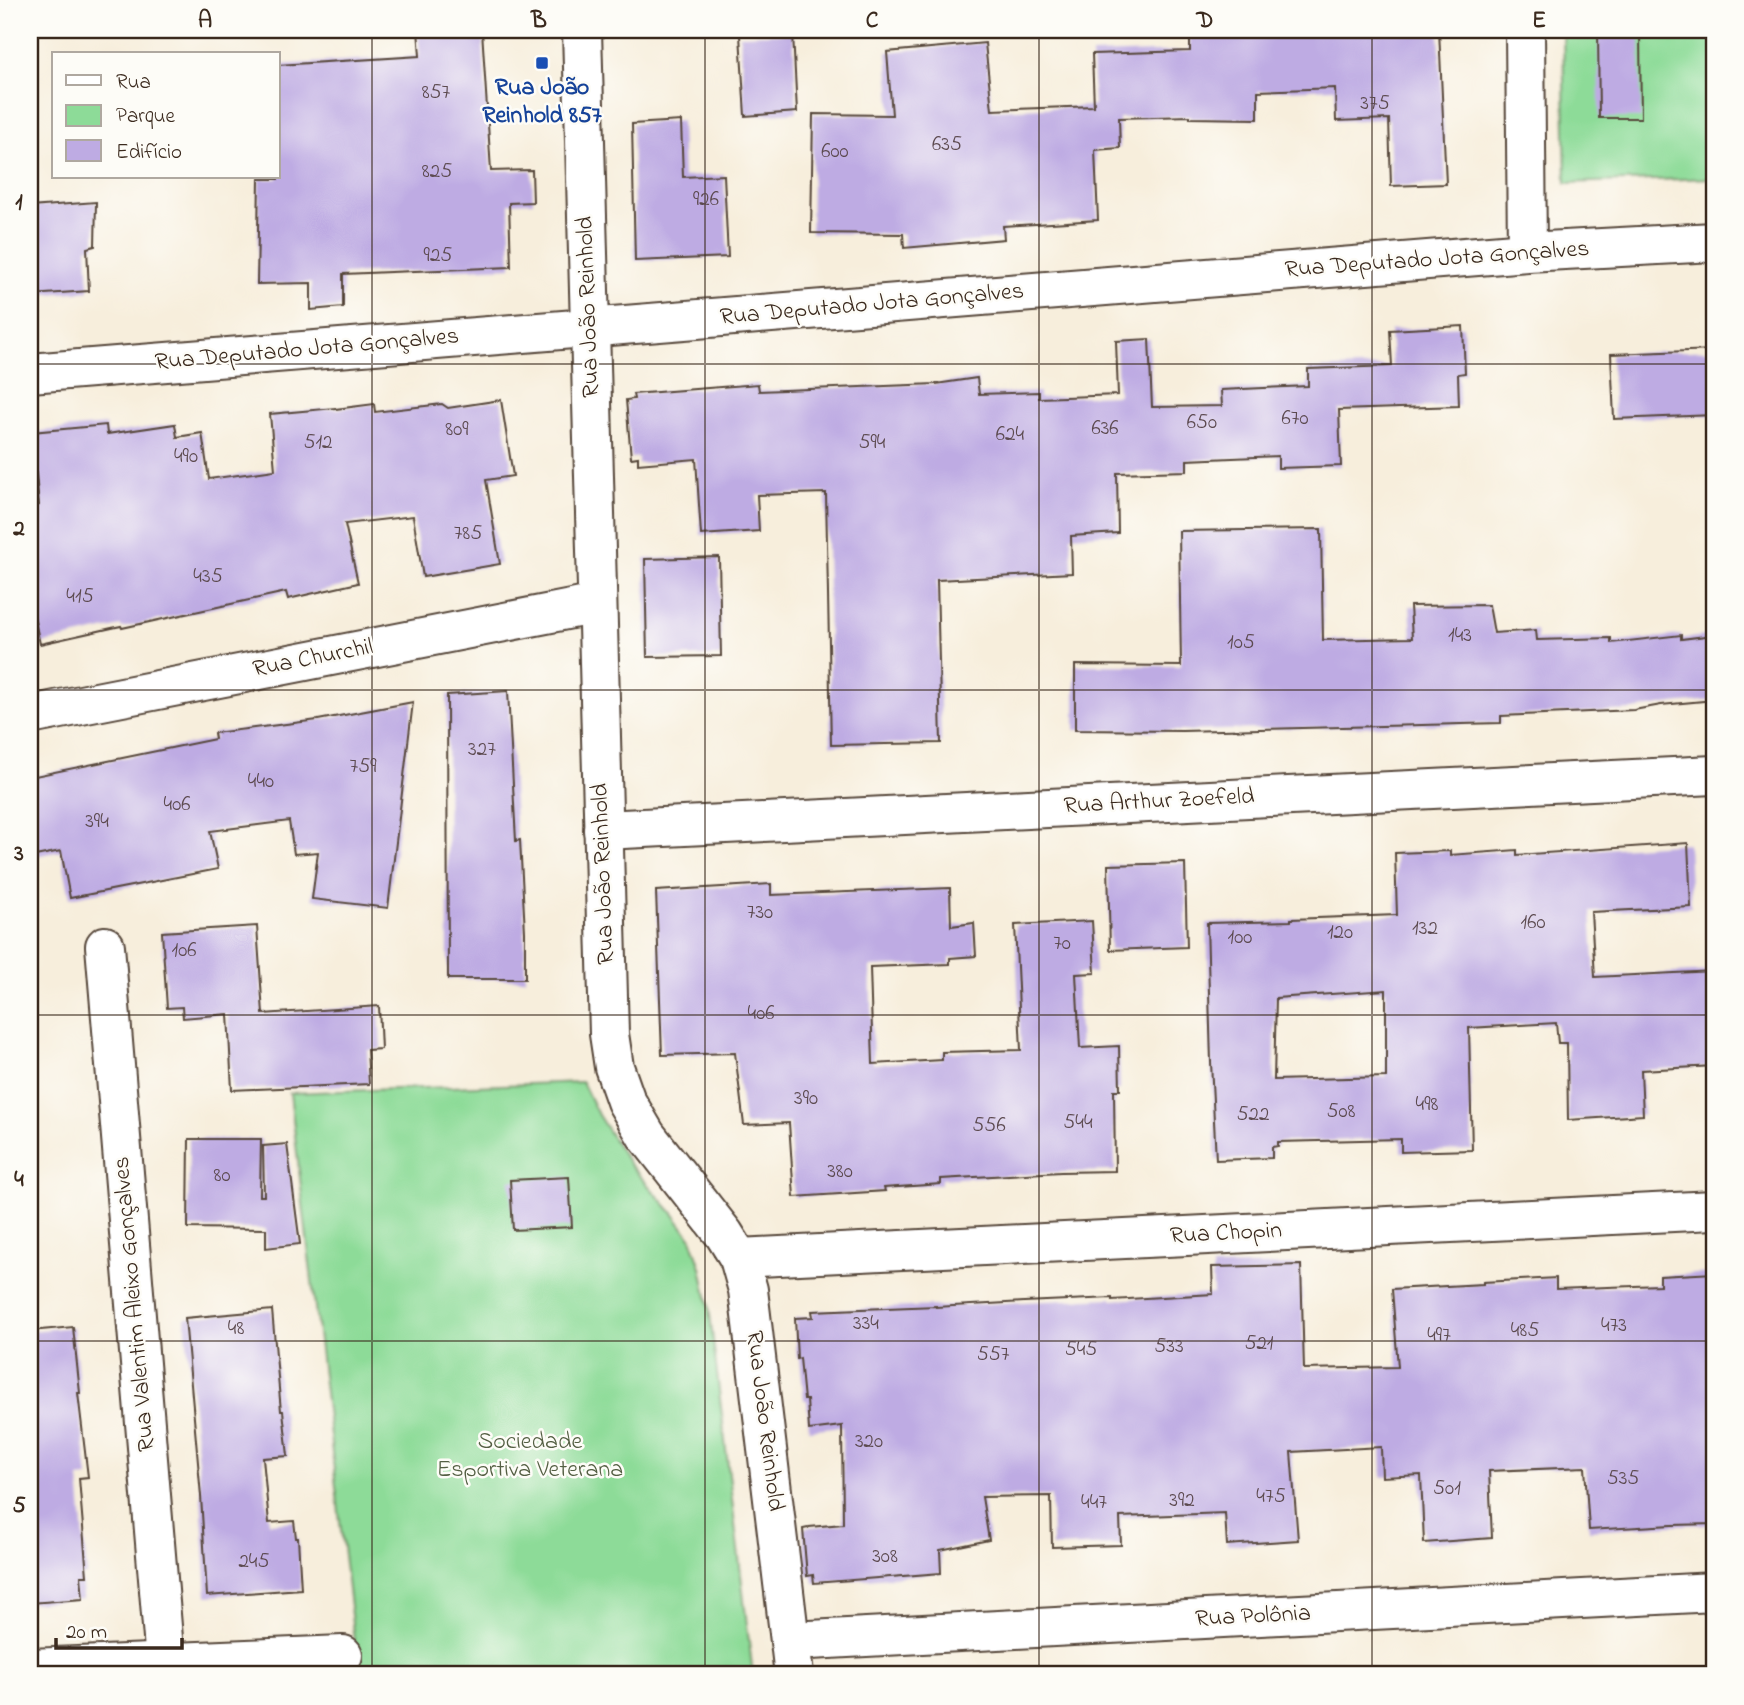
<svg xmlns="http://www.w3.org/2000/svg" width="1744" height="1705" font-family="'Indie Flower',sans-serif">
  <rect width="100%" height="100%" fill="#fdfcf7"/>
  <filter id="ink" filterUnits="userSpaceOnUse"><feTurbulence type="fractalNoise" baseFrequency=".0143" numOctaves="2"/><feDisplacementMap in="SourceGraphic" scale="14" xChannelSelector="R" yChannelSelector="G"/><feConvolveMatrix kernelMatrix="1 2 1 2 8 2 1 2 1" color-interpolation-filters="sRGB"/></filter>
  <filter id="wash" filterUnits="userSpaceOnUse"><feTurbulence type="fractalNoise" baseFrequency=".00686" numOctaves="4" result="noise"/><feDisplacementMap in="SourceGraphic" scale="28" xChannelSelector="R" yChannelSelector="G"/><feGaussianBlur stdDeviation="1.57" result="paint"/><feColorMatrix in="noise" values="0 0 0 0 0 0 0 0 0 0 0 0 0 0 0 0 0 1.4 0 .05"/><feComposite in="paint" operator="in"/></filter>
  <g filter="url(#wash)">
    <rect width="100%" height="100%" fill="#f7eedc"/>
    <g fill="#8ddb98" stroke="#64825b" stroke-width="2">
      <path d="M1563,30H1714V178L1566,183Z"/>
      <path d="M582,1082L598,1115L630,1165L672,1212L691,1238L701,1267L709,1307L753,1675H358L290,1093Z"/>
    </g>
    <g id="blocks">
      <g fill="#beabe3" fill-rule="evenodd">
        <path d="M418,30H482L491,171L532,170L533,202L509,203L511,267L343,274V307L311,310V283L257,284L259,179H278V65L420,56Z"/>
        <path d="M1190,30H1439L1446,184L1391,186L1389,119L1336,121L1335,88L1258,91V119L1190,118V116L1119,118L1120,148L1095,150L1098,220L1003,226L1004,239L904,248L903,234L811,233L813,114L892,115L887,52L985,43L992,110L1094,106L1092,54L1190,51Z"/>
        <path d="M1598,30H1640L1641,118H1599Z"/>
        <path d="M793,33L797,112L745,116L740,35Z"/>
        <path d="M681,121L683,177L724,175L728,257L635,261L632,124Z"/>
        <path d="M96,202L95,246L87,248L89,291L30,295V207Z"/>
        <path d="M1463,326L1465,373L1458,374L1459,406L1339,410L1341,466L1278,468V456L1187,460V471L1117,473L1118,533L1071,536L1072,573L937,580L941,743L831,745L826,493L757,495L759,531L701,535L696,459L638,464V457L631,458L626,400L634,399L633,394L758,384L759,391L936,384L977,378L979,394L1039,392V398L1118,395L1116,341L1149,339L1152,407L1222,406L1221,390L1308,386V369L1392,366L1390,330Z"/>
        <path d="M1714,350V415L1614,419L1611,354Z"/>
        <path d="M501,400L513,476L486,480L500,564L423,577L413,516L345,524L358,583L288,599L286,592L122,628L121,626L40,644L30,598V506L39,505L32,432L106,425L107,434L175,424L177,437L202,433L209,479L275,470L270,414L335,408V409L374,404L375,412L442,404L448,408Z"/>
        <path d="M1321,529L1323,640L1412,638L1410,606L1489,605L1494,633L1536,630L1537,640L1611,638V643L1681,635V639L1714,635V700L1661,705L1634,710L1501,716V723L1182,731L1075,730V665L1181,666L1179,531Z"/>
        <path d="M719,557L721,656L647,657L645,559Z"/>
        <path d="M508,691L516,841L520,840L525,932V979H448L447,695Z"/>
        <path d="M413,702L388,908L312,899L318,852L294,854L289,821L210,831L218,869L70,898L61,851L30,857V777L215,739L214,733L318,720Z"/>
        <path d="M1688,843L1691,907L1591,912L1595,977L1714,971V1007H1711L1714,1066L1641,1070L1643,1115L1568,1120L1567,1043H1558L1556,1023L1469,1028L1472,1150L1401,1152V1139L1278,1142V1146L1272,1147V1158L1216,1160L1211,1062L1207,923L1291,921V919L1397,915L1395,853L1450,851V855L1517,850V855ZM1386,990V1077L1274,1080L1276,998Z"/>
        <path d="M1185,863L1187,947L1110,950L1108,865Z"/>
        <path d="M771,884V895L950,888L951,926L974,923L976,956L950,958V964L870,967L873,1064L942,1060V1052L1021,1050L1015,925L1092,921L1095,973L1076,974L1080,1048L1119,1046L1120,1090H1114L1115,1171L1061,1172L941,1179V1184L884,1188L885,1191L794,1197L789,1123L744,1125L735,1053L662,1055L656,891Z"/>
        <path d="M257,926L263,1014L379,1006L381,1049L367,1050L369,1084L232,1090L228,1014L183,1018L182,1007L167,1008L162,932Z"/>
        <path d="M189,1139H261L260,1196H264L263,1146L287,1144L300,1244L266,1248V1229L188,1228Z"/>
        <path d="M569,1177L572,1227L513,1230L510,1180Z"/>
        <path d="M1301,1265L1304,1369L1398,1367L1392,1289L1483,1284V1282L1556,1278V1289L1660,1285V1276L1714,1273V1524L1672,1525L1589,1530L1585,1467L1489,1471L1492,1538L1424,1543L1421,1475L1382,1477L1381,1447L1291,1452L1298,1540L1227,1545L1225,1513L1120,1517L1121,1545L1052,1547L1051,1496L982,1497L989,1540L940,1550L941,1573L814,1583L813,1575L807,1576L803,1529L808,1528L809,1527L843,1524L842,1426L809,1430L807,1400H804L800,1358L797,1359L795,1318L813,1317L812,1311L936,1306V1307L1024,1302L1112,1298V1300L1213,1294L1212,1267Z"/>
        <path d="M272,1310L281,1411H283L288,1456L263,1458L269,1523L294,1521L296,1538H298L301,1589L207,1596L201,1496L185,1318Z"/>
        <path d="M73,1327L80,1393H78L88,1477L79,1478L87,1576H81L83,1599L30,1603V1331Z"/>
      </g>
    </g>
  </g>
  <g filter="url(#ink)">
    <use href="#blocks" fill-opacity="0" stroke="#57473a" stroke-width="2"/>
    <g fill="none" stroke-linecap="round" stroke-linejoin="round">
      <defs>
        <g id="minor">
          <path d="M582,30L609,1034L614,1067L626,1101L646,1135L724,1234L739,1258L748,1290L794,1675"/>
          <path d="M1525,30L1527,252"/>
          <path d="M30,373L1527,252L1714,242"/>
          <path d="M30,715L597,604"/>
          <path d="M603,830L1714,775"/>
          <path d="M105,946L165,1662"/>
          <path d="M739,1258L1714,1210"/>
          <path d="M791,1641L1714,1592"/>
          <path d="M30,1668L343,1655"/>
        </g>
      </defs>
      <use href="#minor" stroke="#57473a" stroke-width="42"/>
      <use href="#minor" stroke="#fff" stroke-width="38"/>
    </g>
  </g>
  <path fill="none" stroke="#3b2a1e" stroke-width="2" stroke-opacity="0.55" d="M372,30V1675M705,30V1675M1039,30V1675M1372,30V1675M30,364H1714M30,690H1714M30,1015H1714M30,1341H1714"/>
  <rect fill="#1a4fb4" stroke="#fdfcf7" stroke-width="2.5" x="535" y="56" width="14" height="14" rx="3.5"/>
  <g text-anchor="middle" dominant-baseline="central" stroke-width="5" stroke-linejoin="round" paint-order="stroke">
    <g font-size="21" fill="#5c4a4f">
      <text x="436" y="93">857</text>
      <text x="1375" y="104">375</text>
      <text x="947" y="145">635</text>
      <text x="835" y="152">600</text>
      <text x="437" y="172">825</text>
      <text x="706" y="200">926</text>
      <text x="438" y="256">925</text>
      <text x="1295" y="419">670</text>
      <text x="1202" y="423">650</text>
      <text x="1105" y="429">636</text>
      <text x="457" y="430">809</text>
      <text x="1010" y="435">624</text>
      <text x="318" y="443">512</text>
      <text x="872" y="443">594</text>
      <text x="186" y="457">490</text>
      <text x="468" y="534">785</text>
      <text x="208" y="577">435</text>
      <text x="80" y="597">415</text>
      <text x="1460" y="636">143</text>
      <text x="1241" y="643">105</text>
      <text x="482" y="750">327</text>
      <text x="363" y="767">759</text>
      <text x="261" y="782">440</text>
      <text x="177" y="805">406</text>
      <text x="97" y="822">394</text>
      <text x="760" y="913">730</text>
      <text x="1533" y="923">160</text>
      <text x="1425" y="929">132</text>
      <text x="1340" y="933">120</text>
      <text x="1240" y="938">100</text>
      <text x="1062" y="944">70</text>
      <text x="184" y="951">106</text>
      <text x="761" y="1014">406</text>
      <text x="806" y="1099">390</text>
      <text x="1427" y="1105">498</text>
      <text x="1341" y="1112">508</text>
      <text x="1253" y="1115">522</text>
      <text x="1078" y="1123">544</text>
      <text x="989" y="1126">556</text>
      <text x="840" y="1172">380</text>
      <text x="222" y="1176">80</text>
      <text x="866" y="1324">334</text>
      <text x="1614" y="1326">473</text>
      <text x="236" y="1329">48</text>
      <text x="1525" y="1331">485</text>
      <text x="1439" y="1336">497</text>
      <text x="1259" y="1344">521</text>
      <text x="1169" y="1347">533</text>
      <text x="1081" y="1350">545</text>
      <text x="993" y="1355">557</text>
      <text x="869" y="1442">320</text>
      <text x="1623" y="1479">535</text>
      <text x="1447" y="1489">501</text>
      <text x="1271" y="1497">475</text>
      <text x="1182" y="1501">392</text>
      <text x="1094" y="1503">447</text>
      <text x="885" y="1557">308</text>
      <text x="254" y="1562">245</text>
    </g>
    <g font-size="24" font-weight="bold" fill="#164399" stroke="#fdfcf7">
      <text x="542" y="88">Rua João<tspan x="542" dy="28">Reinhold 857</tspan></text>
    </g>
    <g font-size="24" fill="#3b2a1e" stroke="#fdfcf7">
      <text transform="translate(1437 260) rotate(-4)">Rua Deputado Jota Gonçalves</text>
      <text transform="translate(872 305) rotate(-5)">Rua Deputado Jota Gonçalves</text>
      <text transform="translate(589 307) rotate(-92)">Rua João Reinhold</text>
      <text transform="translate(307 350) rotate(-5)">Rua Deputado Jota Gonçalves</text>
      <text transform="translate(313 659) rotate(-11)">Rua Churchil</text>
      <text transform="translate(1159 802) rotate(-3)">Rua Arthur Zoefeld</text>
      <text transform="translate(604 874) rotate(-92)">Rua João Reinhold</text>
      <text transform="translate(1226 1234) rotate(-3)">Rua Chopin</text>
      <text transform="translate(135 1304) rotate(-95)">Rua Valentim Aleixo Gonçalves</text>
      <text transform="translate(764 1421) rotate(83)">Rua João Reinhold</text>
      <text transform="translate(1253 1617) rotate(-3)">Rua Polônia</text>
    </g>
    <g font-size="24" fill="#545f43" stroke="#fdfcf7">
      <text x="530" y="1442">Sociedade<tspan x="530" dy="28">Esportiva Veterana</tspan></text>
    </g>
  </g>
  <rect width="1744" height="1705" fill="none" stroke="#fdfcf7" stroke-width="77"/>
  <rect x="52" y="52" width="228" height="126" fill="#fdfcf7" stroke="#afa8a0" stroke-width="2"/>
  <rect x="66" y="75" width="35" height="10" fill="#ffffff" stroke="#afa8a0" stroke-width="2"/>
  <text x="116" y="88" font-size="21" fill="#3b2a1e">Rua</text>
  <rect x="66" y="105" width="35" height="21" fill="#8ddb98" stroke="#afa8a0" stroke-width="2"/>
  <text x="116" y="122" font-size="21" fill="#3b2a1e">Parque</text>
  <rect x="66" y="140" width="35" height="21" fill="#beabe3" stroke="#afa8a0" stroke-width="2"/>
  <text x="116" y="158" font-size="21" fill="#3b2a1e">Edifício</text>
  <path d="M56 1638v10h126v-10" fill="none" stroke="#3b2a1e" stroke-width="3.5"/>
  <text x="66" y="1638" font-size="21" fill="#3b2a1e" stroke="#fdfcf7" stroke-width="5" paint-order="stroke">20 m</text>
  <rect x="38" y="38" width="1668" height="1628" fill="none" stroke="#3b2a1e" stroke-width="2.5"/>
  <g font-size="23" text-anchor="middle" font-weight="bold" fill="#3b2a1e">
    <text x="205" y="27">A</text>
    <text x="539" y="27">B</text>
    <text x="872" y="27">C</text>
    <text x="1205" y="27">D</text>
    <text x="1539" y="27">E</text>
    <text x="19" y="209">1</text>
    <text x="19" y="535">2</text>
    <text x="19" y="860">3</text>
    <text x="19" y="1186">4</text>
    <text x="19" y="1512">5</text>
  </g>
</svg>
